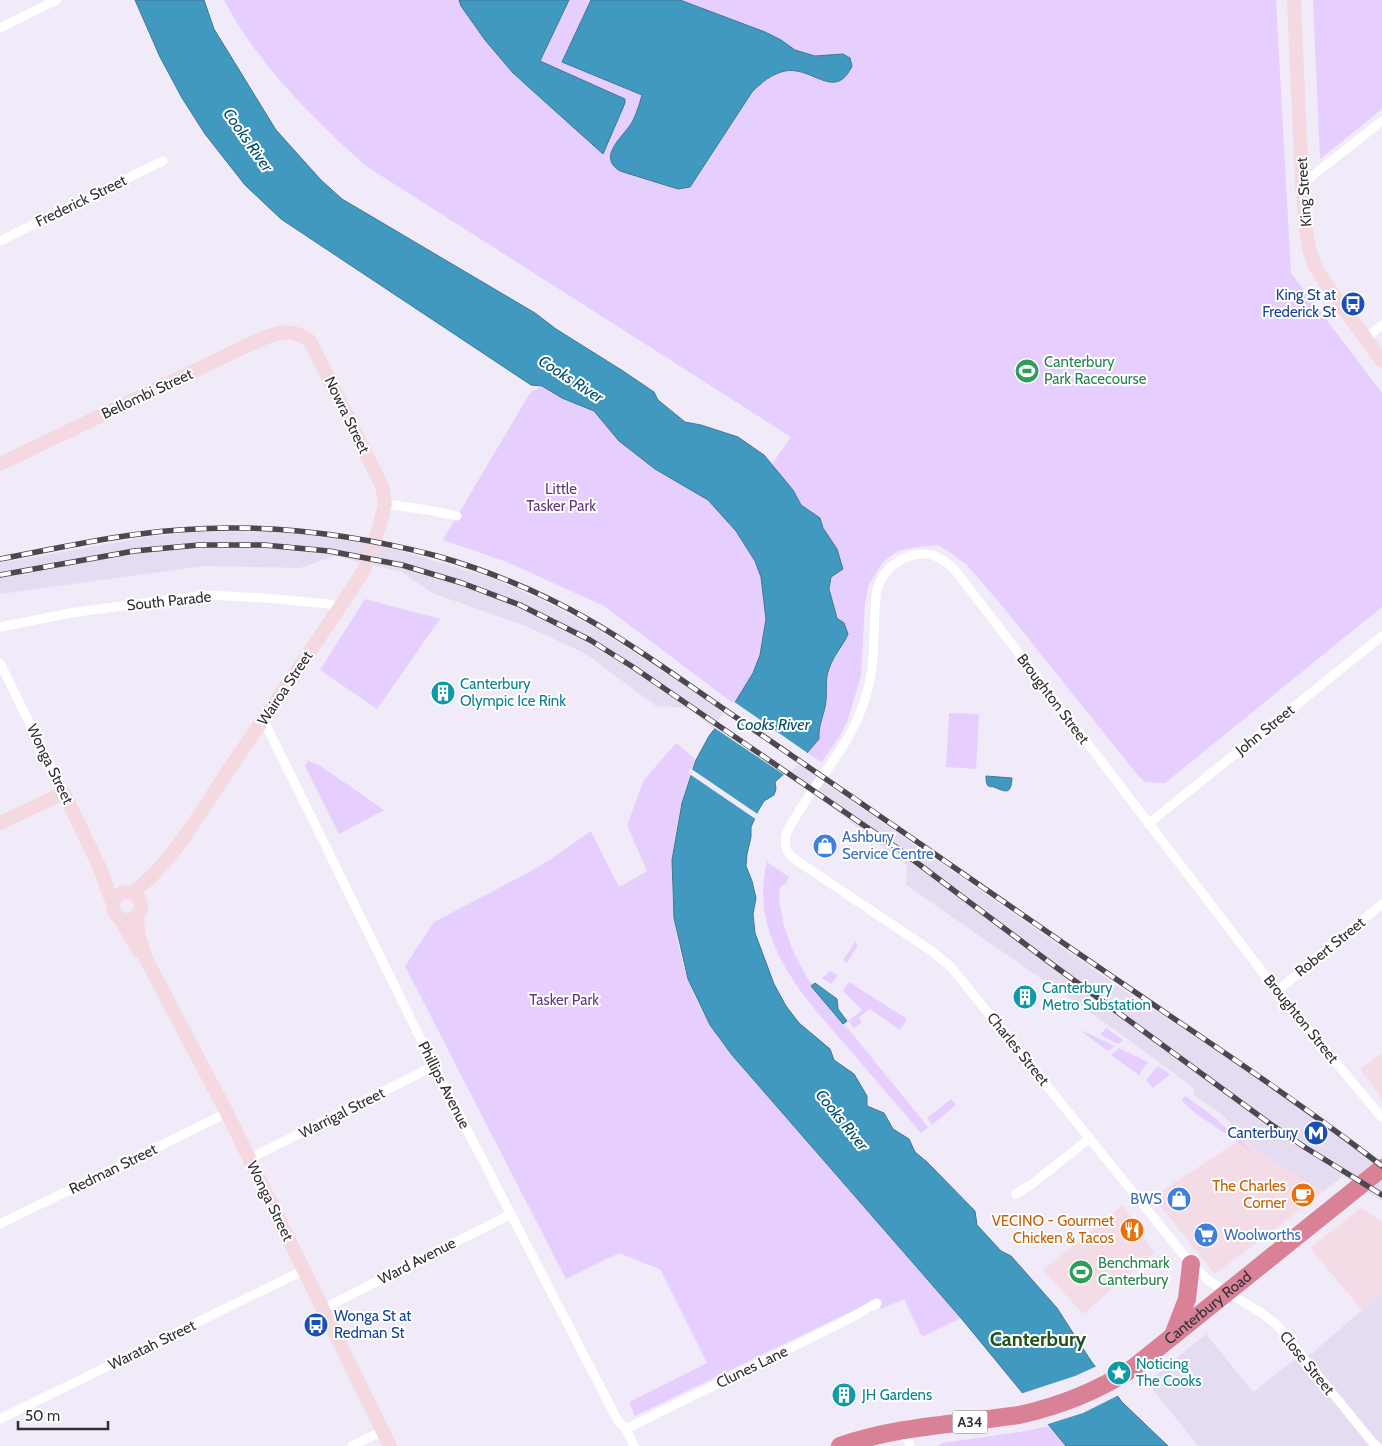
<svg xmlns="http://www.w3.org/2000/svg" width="1382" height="1446" font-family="Cabin,sans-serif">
  <rect width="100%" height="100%" fill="#f1eaf9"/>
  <g fill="#f4dce6">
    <path d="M1382,1053V1098L1360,1069Z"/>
    <path d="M1245,1136L1264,1156L1323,1192L1215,1274L1153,1197Z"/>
    <path d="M1123,1205L1154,1253L1083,1314L1043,1270Z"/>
    <path d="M1361,1208L1382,1222V1293L1362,1310L1310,1248Z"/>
  </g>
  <g fill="#e6dcf1">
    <path d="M202,531L275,532L329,536L395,549L492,578L544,601L596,628L686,686L1119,987L1272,1087L1338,1133L1382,1170V1201L1343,1176L1323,1192L1264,1156L1220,1113L1193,1094L1194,1088L1111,1027L906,885L907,865L822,800L705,722L689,708L656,706L586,654L526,626L432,593L402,572L335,556L300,568L204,566L0,594V563L147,537Z"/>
    <path d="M1382,1293V1446H1198L1147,1382L1206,1334L1253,1392L1292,1361L1311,1354Z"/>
  </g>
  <g fill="#e6cefe">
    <path d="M224,0H1276L1291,273L1382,393V607L1165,783L1145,782L1136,773L1004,608L967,565L951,553L938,545L916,547L898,551L884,561L869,584L865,603L861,676L847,722L839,737L822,762L807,753L819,739L818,727L822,719L826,700L825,685L829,668L843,645L844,623C832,614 829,592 831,577L843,569L837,549L823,528L820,518L801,505L793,490L772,464L791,437L366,166C313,119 257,63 224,0Z"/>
    <path d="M1313,0H1382V109L1320,159Z"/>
    <path d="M542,386L562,398L594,411L602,420L690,490L708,500L736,531L755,561L761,577L764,600L766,619L764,635L757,665L734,704L604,606L507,562L443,540L530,393Z"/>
    <path d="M365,599L440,619L377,709L320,670Z"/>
    <path d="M949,713L979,714L976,769L946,767Z"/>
    <path d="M676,743L696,760C667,829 664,910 688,980C698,1008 715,1032 732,1055L961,1318L922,1337L904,1299L881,1309L877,1299L635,1416L629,1402L707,1363L660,1269L619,1253L566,1279L405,966L434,922L524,875L551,859L591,831L619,887L647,871L627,825L644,780Z"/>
    <path d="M308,761L319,765L384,810L339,834L305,766Z"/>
    <path d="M767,862L789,877L786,883L780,888L779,898L783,923L792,949L806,976L835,1016L850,1031L928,1127L921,1133C897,1105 873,1077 849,1049C803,997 748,937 767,862Z"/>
    <path d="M855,942L858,945L847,963L843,960Z"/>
    <path d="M830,971L838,975L831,984L822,978Z"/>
    <path d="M849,982L907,1019L900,1030L870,1009L859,1017L862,1022L854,1028L848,1021L862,1010L843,991Z"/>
    <path d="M1106,1028L1123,1040L1118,1044L1100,1035Z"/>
    <path d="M1080,1030L1115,1046L1108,1051Z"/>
    <path d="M1119,1048L1148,1062L1139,1075L1111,1055Z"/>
    <path d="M1158,1066L1170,1074L1153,1088L1146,1080Z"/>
    <path d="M1185,1096L1214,1117L1254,1153L1195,1113L1182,1101Z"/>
    <path d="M951,1099L956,1105L932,1125L927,1118Z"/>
    <path d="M1049,1426L1066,1446H938L942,1443L1026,1431Z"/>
  </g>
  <g fill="#4199bf" stroke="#3c7995">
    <path d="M135,0H204L214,29L276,130L321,180L342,199L535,313L556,329L623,371L654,392L658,400L685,422L701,425L738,437L764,455L793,490L801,505L820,518L823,528L837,549L843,569L831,577L829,589L837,618L844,623L848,634C843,646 833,656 829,669C825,679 827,689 826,700C825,714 818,724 819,739L807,753L775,782L776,789L774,795L764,801L758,811L751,827V837L747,854L746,866L752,881L756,898L753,914L755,933L774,984L786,1006L799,1023L830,1049L834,1060L854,1074L867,1096V1106L884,1113L893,1129L909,1139L915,1152L927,1162L975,1211L977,1225L1001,1251L1011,1256L1057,1308L1091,1361L1122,1402L1168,1446H1066L961,1318L732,1055L710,1025L688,979L674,918L672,860L682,803L696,760L709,736L734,704L753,673L760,655L766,619L761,577L755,561L736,531L708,500L655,469L619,441L594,411L562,398L542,386L531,385L281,219L245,185L205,134L182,98L160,57Z"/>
    <path d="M459,0H569L540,61L625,99V103L603,154L513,73L485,40L461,6Z"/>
    <path d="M591,0H680L765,32L781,40L795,50L815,56L843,54L850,58L852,66C835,102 813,66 785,71C771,74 761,83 752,92L690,187L678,189L620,171C599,158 618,141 628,128C635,120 639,105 642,95L562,62Z"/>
    <path d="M986,776L1012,778C1011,795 1006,792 994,787C990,786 989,788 987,784C986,782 986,778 986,776Z"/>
    <path d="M815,983L837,999L838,1009L847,1021L843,1024L811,986Z"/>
  </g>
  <g fill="#f1eaf9">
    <path d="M733,701L809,754L786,776L713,727Z"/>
    <path d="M690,768L759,815L757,820L688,773Z"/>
    <path d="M1097,1366L1119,1395L1083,1413L1045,1425L1020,1394L1075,1376Z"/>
  </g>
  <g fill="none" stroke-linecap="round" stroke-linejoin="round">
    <g stroke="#fff" stroke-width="9">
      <path d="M0,28L57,0"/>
      <path d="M1302,184L1382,121"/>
      <path d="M0,241L163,161"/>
      <path d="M1366,338L1382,325"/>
      <path d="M385,504L428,510L457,516"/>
      <path d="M0,627L70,613L205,595L266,598L328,604L340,607"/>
      <path d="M0,663L64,793"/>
      <path d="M263,719L434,1066L618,1421L626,1429L634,1446"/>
      <path d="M1148,824L1382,636"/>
      <path d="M1277,991L1382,904"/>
      <path d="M249,1159L434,1066"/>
      <path d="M1016,1194L1032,1184L1090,1138"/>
      <path d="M0,1224L227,1113"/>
      <path d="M323,1309L511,1214"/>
      <path d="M0,1419L304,1270"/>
      <path d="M626,1429L847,1320L877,1303"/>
      <path d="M904,1430L910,1446"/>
      <path d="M352,1446L383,1431"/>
      <path d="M1377,1446L1373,1443L1277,1325L1263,1314L1209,1281L1191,1264L951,967L933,952L796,860C785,853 783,844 787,832C811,785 851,748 866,696C877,662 872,625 877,589C884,566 908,550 932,555C942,558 949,564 955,570L1277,991L1382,1118"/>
    </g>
    <g stroke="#f4dae0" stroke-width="14">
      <path d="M1294,0L1302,184L1307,237L1310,252L1315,266L1328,287L1382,361"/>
      <path d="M0,464L244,347C268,337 286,323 310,341L382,486L385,504L379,528L364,570C321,637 275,702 230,768C202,810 172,864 132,893"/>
      <path d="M0,823L64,793L99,866L113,904"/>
      <circle cx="127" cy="906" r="14"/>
      <path d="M136,916L140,940L146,959L227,1113L390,1446"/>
      <path d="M119,917L139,951"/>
    </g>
    <g stroke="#d98297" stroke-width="18">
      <path d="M1174,1333L1187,1299L1191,1264"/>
      <path id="s1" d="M840,1446C897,1426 959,1424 1019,1415C1060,1406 1098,1391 1133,1368L1382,1168"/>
    </g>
    <defs>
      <g id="rail">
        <path d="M0,559C59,548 119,534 179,530C266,523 353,534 437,556C489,571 542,593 589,620C635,646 677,677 721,707C786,752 851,796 916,841C1002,901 1089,961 1176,1020C1246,1067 1315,1114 1382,1166"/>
        <path d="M0,575L134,551L199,545H264L329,551L402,565L462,583L520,605L590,640L633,667L900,850L1049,962L1269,1123L1306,1148L1382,1195"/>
      </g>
    </defs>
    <use href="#rail" stroke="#4b484f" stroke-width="5.5"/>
    <use href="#rail" stroke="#fff" stroke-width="4" stroke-dasharray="11" stroke-linecap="butt"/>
  </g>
  <defs>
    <symbol id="bus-disc" viewBox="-11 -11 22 22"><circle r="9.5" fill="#1a4fb4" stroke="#fff"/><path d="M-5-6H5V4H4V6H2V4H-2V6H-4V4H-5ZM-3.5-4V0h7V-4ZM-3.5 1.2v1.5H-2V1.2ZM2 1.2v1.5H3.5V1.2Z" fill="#fff"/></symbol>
    <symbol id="stadium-disc" viewBox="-11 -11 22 22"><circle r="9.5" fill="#2e9e5b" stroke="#fff"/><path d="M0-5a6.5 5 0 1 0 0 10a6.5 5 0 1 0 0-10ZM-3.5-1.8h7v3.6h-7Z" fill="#fff"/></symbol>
    <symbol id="building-disc" viewBox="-11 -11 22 22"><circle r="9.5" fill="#0f9aa8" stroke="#fff"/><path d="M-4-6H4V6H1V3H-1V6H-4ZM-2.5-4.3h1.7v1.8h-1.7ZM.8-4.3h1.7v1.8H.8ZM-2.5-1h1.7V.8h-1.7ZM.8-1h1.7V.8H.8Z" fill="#fff"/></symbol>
    <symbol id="shop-disc" viewBox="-11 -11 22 22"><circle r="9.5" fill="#3f7fe0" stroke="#fff"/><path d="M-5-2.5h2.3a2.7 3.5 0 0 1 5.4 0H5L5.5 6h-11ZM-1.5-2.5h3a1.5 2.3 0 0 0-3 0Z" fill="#fff"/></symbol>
    <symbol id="metro-disc" viewBox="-11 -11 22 22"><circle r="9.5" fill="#1a4fb4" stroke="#fff"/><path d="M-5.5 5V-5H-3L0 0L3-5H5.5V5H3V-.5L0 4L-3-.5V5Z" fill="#fff"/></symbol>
    <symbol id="cafe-disc" viewBox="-11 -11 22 22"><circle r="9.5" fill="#e8710a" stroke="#fff"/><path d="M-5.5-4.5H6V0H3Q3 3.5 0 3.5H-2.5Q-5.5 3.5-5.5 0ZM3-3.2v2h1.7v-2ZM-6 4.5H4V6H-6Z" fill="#fff"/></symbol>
    <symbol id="restaurant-disc" viewBox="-11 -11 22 22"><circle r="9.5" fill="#e8710a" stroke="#fff"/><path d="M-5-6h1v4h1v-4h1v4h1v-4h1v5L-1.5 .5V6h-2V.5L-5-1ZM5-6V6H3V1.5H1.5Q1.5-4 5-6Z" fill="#fff"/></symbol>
    <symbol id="supermarket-disc" viewBox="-11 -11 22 22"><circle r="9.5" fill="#3f7fe0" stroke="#fff"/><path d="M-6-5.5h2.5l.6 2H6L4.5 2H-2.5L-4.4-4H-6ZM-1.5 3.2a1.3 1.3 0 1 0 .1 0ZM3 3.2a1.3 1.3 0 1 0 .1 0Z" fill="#fff"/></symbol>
    <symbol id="sight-disc" viewBox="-11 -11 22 22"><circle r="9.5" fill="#0f9aa8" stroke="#fff"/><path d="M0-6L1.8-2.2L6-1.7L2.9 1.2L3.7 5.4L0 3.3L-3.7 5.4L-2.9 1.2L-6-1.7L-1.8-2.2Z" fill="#fff"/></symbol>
  </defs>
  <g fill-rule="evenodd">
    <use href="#bus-disc" x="1339" y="290" width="28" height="28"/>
    <use href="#stadium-disc" x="1013" y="357" width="28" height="28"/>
    <use href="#building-disc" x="429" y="679" width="28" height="28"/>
    <use href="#shop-disc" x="811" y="832" width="28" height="28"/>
    <use href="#building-disc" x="1011" y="983" width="28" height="28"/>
    <use href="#metro-disc" x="1302" y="1119" width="28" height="28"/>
    <use href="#cafe-disc" x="1289" y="1181" width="28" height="28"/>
    <use href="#shop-disc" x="1165" y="1185" width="28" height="28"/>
    <use href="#restaurant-disc" x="1118" y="1216" width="28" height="28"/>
    <use href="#supermarket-disc" x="1192" y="1221" width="28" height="28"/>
    <use href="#stadium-disc" x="1067" y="1258" width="28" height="28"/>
    <use href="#bus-disc" x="302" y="1311" width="28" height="28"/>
    <use href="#sight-disc" x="1105" y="1359" width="28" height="28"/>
    <use href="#building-disc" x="830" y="1381" width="28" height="28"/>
  </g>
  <g text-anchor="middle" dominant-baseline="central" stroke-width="4" stroke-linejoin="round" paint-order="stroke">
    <rect fill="#fff" stroke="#6f6d71" stroke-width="1" x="952.5" y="1410.5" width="35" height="23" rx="4"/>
    <g font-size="14" font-weight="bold" fill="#312f34">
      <text x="970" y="1422">A34</text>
    </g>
    <g font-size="15" fill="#312f34" stroke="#fff">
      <text transform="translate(1304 192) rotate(-94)">King Street</text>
      <text transform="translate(81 201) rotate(-26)">Frederick Street</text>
      <text transform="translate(147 394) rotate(-25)">Bellombi Street</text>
      <text transform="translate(347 415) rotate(64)">Nowra Street</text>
      <text transform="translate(169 601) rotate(-6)">South Parade</text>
      <text transform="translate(285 688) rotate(-56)">Wairoa Street</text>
      <text transform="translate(1053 699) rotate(53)">Broughton Street</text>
      <text transform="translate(1265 730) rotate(-39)">John Street</text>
      <text transform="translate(50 764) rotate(64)">Wonga Street</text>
      <text transform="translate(1330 947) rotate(-39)">Robert Street</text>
      <text transform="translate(1301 1019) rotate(51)">Broughton Street</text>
      <text transform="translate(1018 1049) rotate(51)">Charles Street</text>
      <text transform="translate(444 1085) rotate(63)">Phillips Avenue</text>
      <text transform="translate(342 1113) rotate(-27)">Warrigal Street</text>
      <text transform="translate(113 1169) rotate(-26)">Redman Street</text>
      <text transform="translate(270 1201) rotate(64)">Wonga Street</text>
      <text transform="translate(417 1261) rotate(-27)">Ward Avenue</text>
      <text stroke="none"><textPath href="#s1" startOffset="402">Canterbury Road</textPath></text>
      <text transform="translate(152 1345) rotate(-26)">Waratah Street</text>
      <text transform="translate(1307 1363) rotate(51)">Close Street</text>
      <text transform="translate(752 1367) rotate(-26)">Clunes Lane</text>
    </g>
    <g font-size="15" fill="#164399" stroke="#fff" text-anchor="end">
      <text x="1336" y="295">King St at<tspan x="1336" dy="17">Frederick St</tspan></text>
      <text x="1298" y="1133">Canterbury</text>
      <text x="334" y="1316" text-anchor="start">Wonga St at<tspan x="334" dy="17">Redman St</tspan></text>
    </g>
    <g font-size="15" fill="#27864d" stroke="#fff" text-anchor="start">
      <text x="1044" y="362">Canterbury<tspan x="1044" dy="17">Park Racecourse</tspan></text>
      <text x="1098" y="1263">Benchmark<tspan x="1098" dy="17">Canterbury</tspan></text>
    </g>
    <g font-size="15" fill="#653887" stroke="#fff">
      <text x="561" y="489">Little<tspan x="561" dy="17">Tasker Park</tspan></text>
      <text x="564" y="1000">Tasker Park</text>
    </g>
    <g font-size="15" fill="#0d838f" stroke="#fff" text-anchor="start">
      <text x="460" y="684">Canterbury<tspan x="460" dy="17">Olympic Ice Rink</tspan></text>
      <text x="1042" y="988">Canterbury<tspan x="1042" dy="17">Metro Substation</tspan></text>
      <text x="1136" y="1364">Noticing<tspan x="1136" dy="17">The Cooks</tspan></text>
      <text x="862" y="1395">JH Gardens</text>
    </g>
    <g font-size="15" fill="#366cbe" stroke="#fff" text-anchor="start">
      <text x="842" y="837">Ashbury<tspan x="842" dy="17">Service Centre</tspan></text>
      <text x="1162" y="1199" text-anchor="end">BWS</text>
      <text x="1224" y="1235">Woolworths</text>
    </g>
    <g font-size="15" fill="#c56008" stroke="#fff" text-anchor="end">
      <text x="1286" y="1186">The Charles<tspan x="1286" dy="17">Corner</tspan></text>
      <text x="1114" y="1221">VECINO - Gourmet<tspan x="1114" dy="17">Chicken &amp; Tacos</tspan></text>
    </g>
    <g font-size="16" font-style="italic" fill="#024f6a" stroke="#fff">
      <text transform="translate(248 140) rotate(55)">Cooks River</text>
      <text transform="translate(571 379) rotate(33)">Cooks River</text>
      <text x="773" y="724">Cooks River</text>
      <text transform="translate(842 1120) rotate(51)">Cooks River</text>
    </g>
    <g font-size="20" font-weight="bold" fill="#20531e" stroke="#fff">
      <text x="1038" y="1339">Canterbury</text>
    </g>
  </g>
  <path d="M18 1421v8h90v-8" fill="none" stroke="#312f34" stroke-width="2.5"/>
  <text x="25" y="1421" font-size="15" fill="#312f34" stroke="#ffffff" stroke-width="4" paint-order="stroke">50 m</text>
</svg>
